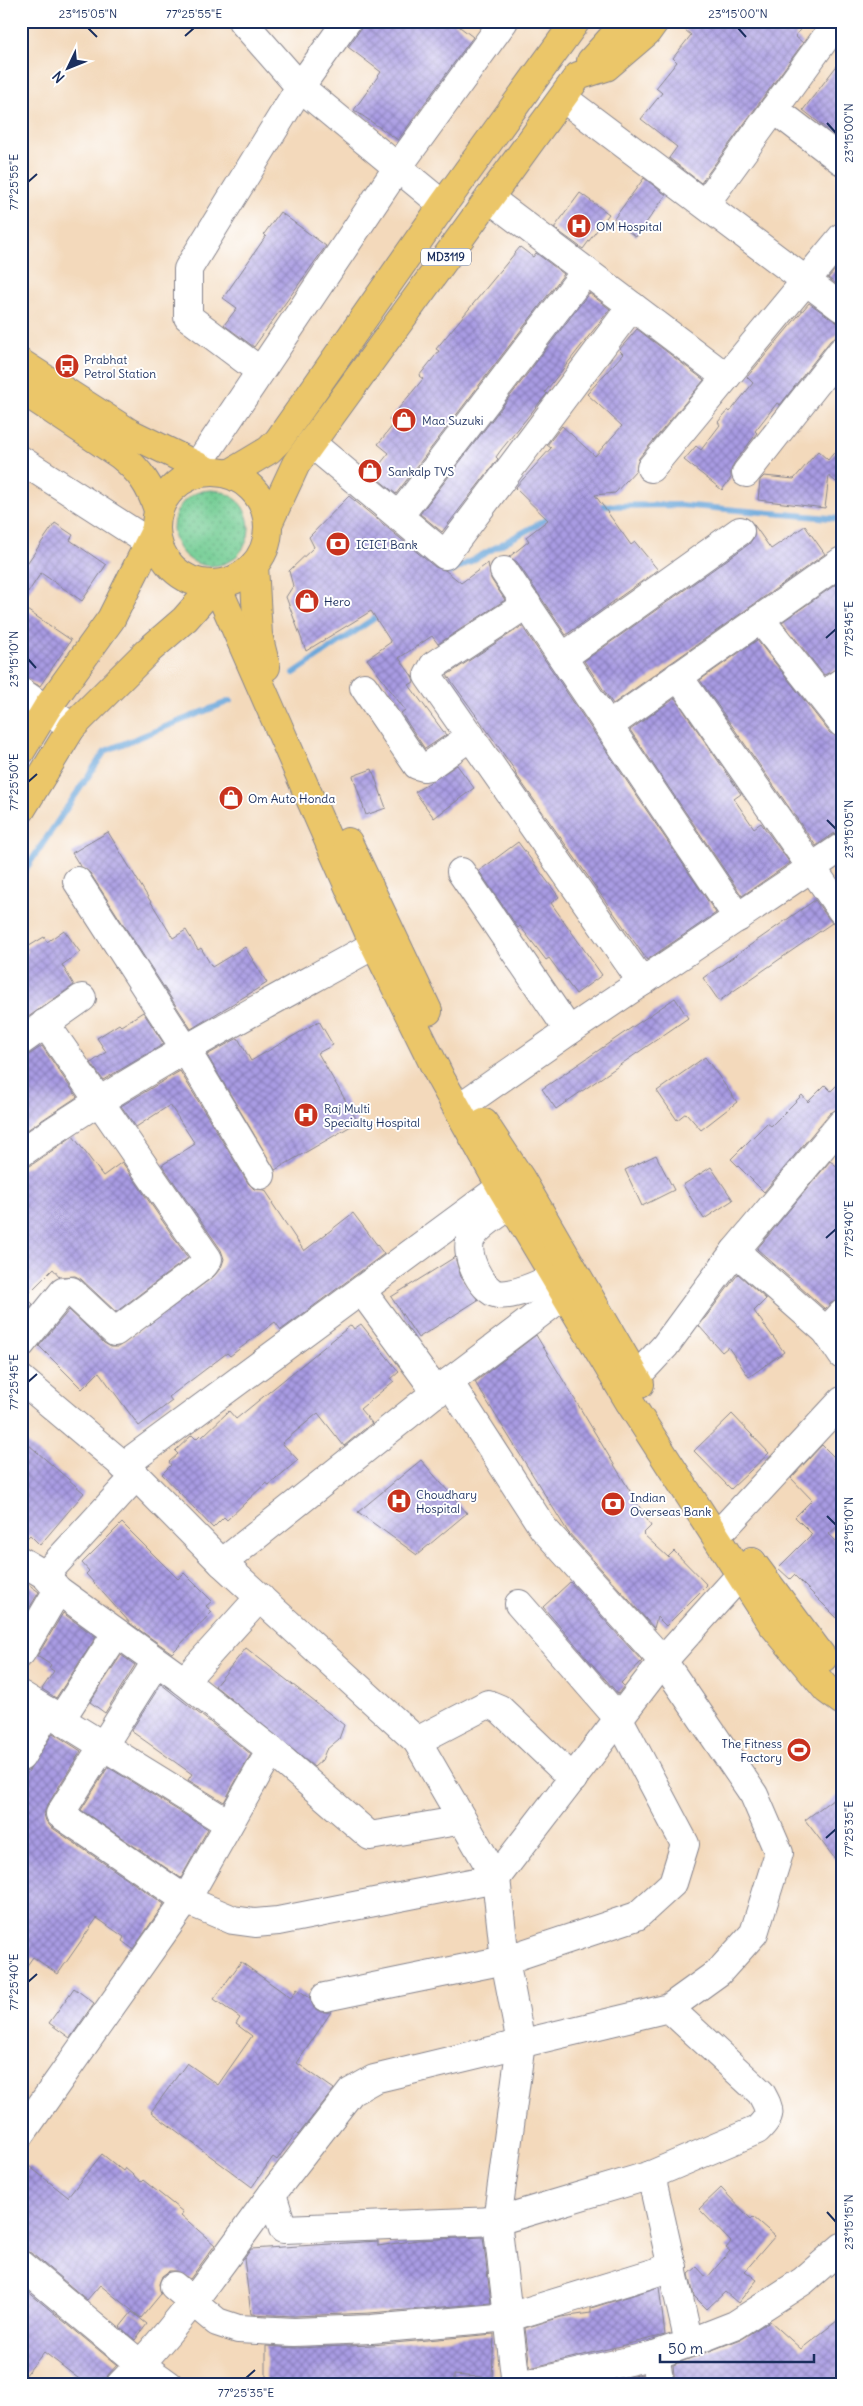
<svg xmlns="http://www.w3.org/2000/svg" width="863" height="2406" font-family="Delius,sans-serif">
  <defs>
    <pattern id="grass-dots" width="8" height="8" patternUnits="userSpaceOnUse" patternTransform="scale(1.25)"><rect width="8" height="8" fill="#72cc93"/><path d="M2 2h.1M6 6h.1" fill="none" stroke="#5da67b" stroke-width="1.8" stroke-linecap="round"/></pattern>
    <pattern id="building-cross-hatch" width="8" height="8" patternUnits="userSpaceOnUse" patternTransform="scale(1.25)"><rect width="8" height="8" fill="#a99be3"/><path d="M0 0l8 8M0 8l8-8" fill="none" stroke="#897fbb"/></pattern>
  </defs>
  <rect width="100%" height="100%" fill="#fff"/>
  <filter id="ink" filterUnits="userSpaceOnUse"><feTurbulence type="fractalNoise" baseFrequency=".02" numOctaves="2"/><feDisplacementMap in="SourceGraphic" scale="10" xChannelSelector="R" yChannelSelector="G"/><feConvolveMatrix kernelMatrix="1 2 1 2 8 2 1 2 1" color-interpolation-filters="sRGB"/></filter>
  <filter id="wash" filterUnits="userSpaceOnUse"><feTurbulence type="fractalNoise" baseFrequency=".0096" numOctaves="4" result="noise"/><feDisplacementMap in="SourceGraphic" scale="20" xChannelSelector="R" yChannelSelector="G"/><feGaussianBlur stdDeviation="1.12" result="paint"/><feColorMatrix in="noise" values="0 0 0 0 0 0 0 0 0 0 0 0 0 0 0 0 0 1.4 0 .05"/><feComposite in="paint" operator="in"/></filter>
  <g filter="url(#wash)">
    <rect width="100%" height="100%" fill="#f3d9bb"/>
    <circle fill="url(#grass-dots)" stroke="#467e78" cx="211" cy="528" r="38"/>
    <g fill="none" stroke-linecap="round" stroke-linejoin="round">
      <g stroke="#68a5d9" stroke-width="6">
        <path d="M596,506L679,505L842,519"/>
        <path d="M442,577L553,516"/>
        <path d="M294,673L382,613"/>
        <path d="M21,876L105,751L230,701"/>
      </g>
    </g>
    <g id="blocks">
      <g fill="url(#building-cross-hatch)">
        <path d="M363,21H452L473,37L398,140L354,110L381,72L348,47L360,30Z"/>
        <path d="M692,21H807L795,36L803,43L701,183L669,158L677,147L641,119L662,93L656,88L677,62L673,58L691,35L685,30Z"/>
        <path d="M842,59V141L803,110Z"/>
        <path d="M644,178L666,195L636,237L613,220Z"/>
        <path d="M580,193L609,214L583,249L554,228Z"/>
        <path d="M280,212L326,246L254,347L224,325L237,308L223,298L266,236L264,234Z"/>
        <path d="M520,247L533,257L536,253L564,274L396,494L372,474L389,453L378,444L394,424L389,420L423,379L419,376L439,351L436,349Z"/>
        <path d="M842,262V288L828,278Z"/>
        <path d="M589,293L610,309L545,392L547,394L540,402L501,450L496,457L498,459L442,532L420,514Z"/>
        <path d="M809,303L842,326V331L830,341L780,405L777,403L755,431L757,433L734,463L731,470V478L722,490L684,460L696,446L701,450L720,425L718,422L728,410L730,412L753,383L747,377Z"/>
        <path d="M637,329L704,380L639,458L636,470L615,493L595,495L631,545L635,542L658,570L566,635L517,562L509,557L529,541L526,537L548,520L515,488L551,448L547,445L562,426L595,456L622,426L587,394L623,354L619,350Z"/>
        <path d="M842,443V487L829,476L825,508L758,500L760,480L764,476L794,479L818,451L828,460Z"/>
        <path d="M349,496L435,567L445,570L461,583L488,563L491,579L505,600L438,644L432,636L399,658L412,676L414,682L409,685L446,735L425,749L401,713L405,710L367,659L391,642L371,611L306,651L286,597L293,586L289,571L314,547L309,537Z"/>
        <path d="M55,523L73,535L70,540L106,565L82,601L41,573L21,603V572Z"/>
        <path d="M754,525L771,549L805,526L825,554L613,704L584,661L749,544L754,537Z"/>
        <path d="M842,580V667L824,675L782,622Z"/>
        <path d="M21,606L71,640L40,686L21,677Z"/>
        <path d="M522,626L716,913L647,960L515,773L516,772L491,736L447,675Z"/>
        <path d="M757,640L830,733L842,738V832L833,834L816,846L700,680Z"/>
        <path d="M675,698L741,794L734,799L754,828L761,823L790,863L742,896L630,730Z"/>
        <path d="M457,765L474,788L434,818L415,792Z"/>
        <path d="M372,769L386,808L366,815L353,776Z"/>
        <path d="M108,832L173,938L186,930L198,950L201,948L212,967L245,947L267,983L191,1029L90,873L80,866L72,853Z"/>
        <path d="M518,842L559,897L551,903L602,975L576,994L549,958L546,960L520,926L518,928L479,871Z"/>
        <path d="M815,900L832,923L719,1001L703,978Z"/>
        <path d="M64,930L80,952L62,965L74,985L21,1022V957L28,952L26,948L44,937L47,942Z"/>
        <path d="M675,998L688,1018L556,1109L542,1089Z"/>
        <path d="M143,1012L164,1044L103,1080L91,1063L106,1052L97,1038L119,1024L121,1026Z"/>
        <path d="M319,1021L333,1045L318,1053L358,1122L275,1170L207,1055L238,1038L251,1061Z"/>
        <path d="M42,1046L77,1097L21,1134V1056L30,1054Z"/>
        <path d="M705,1057L737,1102L701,1130L686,1113L677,1120L657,1091Z"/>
        <path d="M180,1071L248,1183L254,1189L265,1190L273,1202L272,1203L304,1251L353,1213L384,1254L281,1330L275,1322L230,1356L227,1353L169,1397L172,1401L139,1426L99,1372L82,1389L39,1346L69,1310L104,1343L111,1347H118L213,1277L221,1268L224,1259L221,1250L162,1165L195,1144L170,1105L136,1127L121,1106Z"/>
        <path d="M842,1080V1108L830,1113L764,1192L731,1159L767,1123L771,1126L802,1095L808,1102L825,1085L831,1091Z"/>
        <path d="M73,1136L103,1176L122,1162L188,1258L116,1312L81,1279L75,1276L60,1277L53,1269L25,1297L33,1304L21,1319V1168L30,1166Z"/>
        <path d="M656,1155L674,1190L642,1206L625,1170Z"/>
        <path d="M830,1161L842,1170V1299L831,1303L825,1309L757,1249Z"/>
        <path d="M711,1167L733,1200L704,1219L683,1185Z"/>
        <path d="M455,1257L461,1277L478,1300L418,1338L391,1297Z"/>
        <path d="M738,1274L766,1299L754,1311L784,1352L749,1377L728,1347L722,1352L699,1326Z"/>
        <path d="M361,1324L399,1372L391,1379L394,1381L360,1409L372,1423L344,1446L318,1413L282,1443L298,1460L269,1485L266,1483L227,1520L224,1517L213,1528L162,1474L171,1465L169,1462L178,1454L175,1451L192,1435L196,1439L200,1435L202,1437L229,1411L236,1419L351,1325L354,1329Z"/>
        <path d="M536,1335L651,1526L643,1534L668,1557L674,1551L707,1585L666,1626L657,1617L654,1628L568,1532L475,1382Z"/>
        <path d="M732,1414L769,1453L731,1489L694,1451Z"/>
        <path d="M21,1438L84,1493L40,1545L30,1535L21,1544Z"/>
        <path d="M822,1445L842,1465V1522L829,1534L842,1547V1623L794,1575L790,1579L778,1568L812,1534L795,1517L812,1500L791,1478Z"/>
        <path d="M421,1460L467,1513L417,1555L358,1512Z"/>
        <path d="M122,1523L178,1579L184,1573L212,1601L206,1606L212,1612L172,1653L131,1624L86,1574L89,1571L82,1563Z"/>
        <path d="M21,1579L39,1592L21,1622Z"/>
        <path d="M570,1582L642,1661L621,1683L624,1686L618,1694L543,1607Z"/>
        <path d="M63,1613L96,1637L56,1698L42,1689L54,1671L49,1668L51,1665L37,1656Z"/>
        <path d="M246,1648L344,1725L339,1739L326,1750L322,1760L314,1767L215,1686Z"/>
        <path d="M121,1655L135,1665L105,1713L90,1702Z"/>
        <path d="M161,1684L251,1754L224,1802L188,1780L192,1774L131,1731Z"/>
        <path d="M53,1733L81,1751L47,1806L44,1814L46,1821L51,1827L164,1904L133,1949L122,1941L124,1937L97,1918L58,1974L33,1957L21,1974V1783Z"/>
        <path d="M108,1767L208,1829L181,1878L81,1810Z"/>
        <path d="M842,1792V1868L805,1820Z"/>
        <path d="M241,1962L291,1998L297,1989L310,1998L314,2008L321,2012H331L297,2063L334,2089L298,2135L296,2133L277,2160L273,2157L252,2187L151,2112L187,2063L218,2085L252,2036L236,2024L240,2018L214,1999Z"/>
        <path d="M74,1988L94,2003L70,2038L49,2023Z"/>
        <path d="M102,2154L123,2171L125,2168L141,2182L143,2180L183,2212L181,2215L215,2245L190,2279L176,2271H169L162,2276L159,2284L161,2294L141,2318L100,2285L87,2300L31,2253L21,2250V2176L29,2166L68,2197Z"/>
        <path d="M721,2188L751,2219L753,2217L775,2236L745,2271L757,2280L738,2303L725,2292L707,2309L694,2296L689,2274L697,2267L707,2278L730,2251L726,2248L731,2242L699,2209Z"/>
        <path d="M483,2237L491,2303L370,2313L294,2316L251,2314L244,2259L251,2249L378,2241V2246L418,2240Z"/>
        <path d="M21,2286L117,2365L108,2375L105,2385H87L44,2352L21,2381Z"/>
        <path d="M659,2287L665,2335L530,2368L525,2328L561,2317L591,2313V2308Z"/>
        <path d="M132,2312L147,2324L135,2340L120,2327Z"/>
        <path d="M842,2317V2385H764L760,2379L747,2385H675L673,2365L741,2339L770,2321L801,2349Z"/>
        <path d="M494,2334L492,2378L454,2375V2385H266V2346L295,2348L372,2345Z"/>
        <path d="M642,2374L644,2385H595Z"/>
      </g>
    </g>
  </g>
  <g filter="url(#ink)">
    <use href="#blocks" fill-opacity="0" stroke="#87848c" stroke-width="1"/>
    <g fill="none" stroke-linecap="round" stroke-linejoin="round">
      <defs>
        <g id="minor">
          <path d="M242,21L300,87L443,205"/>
          <path d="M563,98L842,308"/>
          <path d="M774,109L842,161"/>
          <path d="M489,198L726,377"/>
          <path d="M705,204L838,21"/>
          <path d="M260,371L188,317V269L300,87L347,21"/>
          <path d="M311,443L445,555L632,306"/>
          <path d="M21,460L150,543"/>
          <path d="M197,466L398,167L504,21"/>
          <path d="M651,468L842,237"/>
          <path d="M746,473L842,351"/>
          <path d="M399,516L586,271"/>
          <path d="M504,571L738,918"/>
          <path d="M527,604L434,665L428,676L642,982"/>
          <path d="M760,619L842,723"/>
          <path d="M563,657L740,531"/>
          <path d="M678,676L842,911"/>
          <path d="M364,687L417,765L424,767L429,766L471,736"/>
          <path d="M21,692L72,727"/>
          <path d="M822,696L842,682"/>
          <path d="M610,725L842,561"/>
          <path d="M461,872L569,1031"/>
          <path d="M77,881L186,1050L261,1175"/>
          <path d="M21,1041L82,998"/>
          <path d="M456,1105L470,1100L569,1031L842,847"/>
          <path d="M21,1153C133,1074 255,1011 374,945"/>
          <path d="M511,1205C499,1214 480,1224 472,1237C462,1252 481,1291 498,1294C515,1297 538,1284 553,1278"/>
          <path d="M735,1251L826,1331L842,1355"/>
          <path d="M362,1291L437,1393"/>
          <path d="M826,1331L842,1314"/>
          <path d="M21,1344L63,1292L71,1291L115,1332L204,1265L208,1259L45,1023"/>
          <path d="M636,1377L665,1346L735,1251L842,1123"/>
          <path d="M21,1379L136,1476L222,1563L417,1741L496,1878L505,1960L521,2043L497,2221L516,2385"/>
          <path d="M449,1382L543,1528L663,1661L754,1795L779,1853L754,1933L719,1972L669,2008L374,2079L351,2092L272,2194L283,2229L497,2221L651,2175L757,2130C772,2115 771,2111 761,2093L669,2008"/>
          <path d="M123,1466L501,1187"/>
          <path d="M726,1526L842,1401"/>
          <path d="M21,1561L45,1575L58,1590L184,1681L271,1750L370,1836L463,1820"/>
          <path d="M222,1563L449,1382L564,1295"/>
          <path d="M45,1575L136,1476"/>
          <path d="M21,1653L58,1590"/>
          <path d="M156,1662L60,1814L186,1900L233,1920L255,1923L278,1921L496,1878L663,1661L752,1562"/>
          <path d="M184,1681L260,1597"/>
          <path d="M21,1695L228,1823"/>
          <path d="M61,1719L116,1634"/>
          <path d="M417,1741L488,1704L500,1709L573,1779"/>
          <path d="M21,1757L48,1711"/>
          <path d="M325,1997L505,1960L637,1916L673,1883L685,1844L619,1719L519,1604"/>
          <path d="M21,2134L186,1900L271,1750"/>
          <path d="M21,2265L141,2365L169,2385"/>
          <path d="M174,2286L217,2322L238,2329L294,2332L371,2329L509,2317L673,2267"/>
          <path d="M689,2343L735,2325L803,2281L842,2247"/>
          <path d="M655,2355L660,2385"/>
          <path d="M120,2385C178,2328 224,2259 272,2194"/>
          <path d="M524,2385L655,2355L689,2343L651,2175"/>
        </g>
        <g id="major">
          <path d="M591,61L627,21"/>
          <path d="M21,363L130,433L208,471"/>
          <path d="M21,389L120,455C140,471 150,485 158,510"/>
          <circle cx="212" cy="528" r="56"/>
          <path d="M229,474L269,450L278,441L443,205L576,21"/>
          <path d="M268,524L296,464L311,443L578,76L606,67L647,32L655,21"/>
          <path d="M254,565L258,635L266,667"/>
          <path d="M216,584L369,933L441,1079L501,1187L630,1403L772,1624L827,1690L842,1701"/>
          <path d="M21,751L47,708L111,619L155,531"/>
          <path d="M21,810L72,727L148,651L185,619L206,595L213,584"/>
          <path d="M348,842L428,1011"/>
          <path d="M484,1123L521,1179L640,1384"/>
          <path d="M752,1562L823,1658"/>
        </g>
      </defs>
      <use href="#minor" stroke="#87848c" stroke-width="30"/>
      <use href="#major" stroke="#87848c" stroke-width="30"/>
      <use href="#minor" stroke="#fff" stroke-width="28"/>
      <use href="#major" stroke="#ebc669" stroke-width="28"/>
    </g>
  </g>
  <path fill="none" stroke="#1b2f5e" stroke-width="2" d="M88,28L97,37M738,28L746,37M185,36L194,28M827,123L836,133M28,182L37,174M826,638L836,629M28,659L36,668M28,782L37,774M827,820L836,829M826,1238L836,1229M28,1382L37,1374M827,1516L836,1525M826,1838L836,1829M28,1982L37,1974M827,2212L836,2222M246,2378L255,2370"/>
  <defs>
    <symbol id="hospital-disc" viewBox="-11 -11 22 22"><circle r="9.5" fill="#c8321e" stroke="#fff"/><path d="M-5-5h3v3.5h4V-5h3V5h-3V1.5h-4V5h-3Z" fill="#fff"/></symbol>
    <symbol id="bus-disc" viewBox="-11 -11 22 22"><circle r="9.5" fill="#c8321e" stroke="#fff"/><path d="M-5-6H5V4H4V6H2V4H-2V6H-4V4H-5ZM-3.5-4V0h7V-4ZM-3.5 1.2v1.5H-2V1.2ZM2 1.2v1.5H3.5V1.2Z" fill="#fff"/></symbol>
    <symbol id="shop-disc" viewBox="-11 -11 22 22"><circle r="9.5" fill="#c8321e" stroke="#fff"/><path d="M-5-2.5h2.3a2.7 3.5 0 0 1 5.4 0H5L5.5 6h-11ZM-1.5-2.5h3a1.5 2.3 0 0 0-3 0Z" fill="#fff"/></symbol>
    <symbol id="bank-disc" viewBox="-11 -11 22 22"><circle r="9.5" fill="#c8321e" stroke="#fff"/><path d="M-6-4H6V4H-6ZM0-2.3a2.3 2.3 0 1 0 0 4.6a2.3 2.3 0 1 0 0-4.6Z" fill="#fff"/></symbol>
    <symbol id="stadium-disc" viewBox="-11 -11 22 22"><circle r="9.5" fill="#c8321e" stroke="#fff"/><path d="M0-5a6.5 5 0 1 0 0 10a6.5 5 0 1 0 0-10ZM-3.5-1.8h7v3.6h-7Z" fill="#fff"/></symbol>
  </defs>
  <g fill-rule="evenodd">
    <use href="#hospital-disc" x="565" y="212" width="28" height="28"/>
    <use href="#bus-disc" x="53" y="352" width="28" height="28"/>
    <use href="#shop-disc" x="390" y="406" width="28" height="28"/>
    <use href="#shop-disc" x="356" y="457" width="28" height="28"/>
    <use href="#bank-disc" x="324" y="530" width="28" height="28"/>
    <use href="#shop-disc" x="293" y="587" width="28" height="28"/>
    <use href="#shop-disc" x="217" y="784" width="28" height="28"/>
    <use href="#hospital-disc" x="292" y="1101" width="28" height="28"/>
    <use href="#hospital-disc" x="385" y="1487" width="28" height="28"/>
    <use href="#bank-disc" x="599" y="1490" width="28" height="28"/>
    <use href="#stadium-disc" x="785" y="1736" width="28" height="28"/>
  </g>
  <g text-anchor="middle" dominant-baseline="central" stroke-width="4" stroke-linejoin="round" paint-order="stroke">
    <rect fill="#fff" stroke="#5f6d8e" stroke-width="1" x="421" y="248.5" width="50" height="17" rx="4"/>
    <g font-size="11" font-weight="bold" fill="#1b2f5e">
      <text x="446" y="257">MD3119</text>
    </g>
    <g font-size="12" fill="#1b2f5e" stroke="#fff" text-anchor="start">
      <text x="596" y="226">OM Hospital</text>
      <text x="84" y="359">Prabhat<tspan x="84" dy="14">Petrol Station</tspan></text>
      <text x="422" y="420">Maa Suzuki</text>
      <text x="388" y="471">Sankalp TVS</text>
      <text x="356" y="544">ICICI Bank</text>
      <text x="324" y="601">Hero</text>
      <text x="248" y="798">Om Auto Honda</text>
      <text x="324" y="1108">Raj Multi<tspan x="324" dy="14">Specialty Hospital</tspan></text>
      <text x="416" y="1494">Choudhary<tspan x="416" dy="14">Hospital</tspan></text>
      <text x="630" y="1497">Indian<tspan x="630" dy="14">Overseas Bank</tspan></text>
      <text x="782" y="1743" text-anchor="end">The Fitness<tspan x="782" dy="14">Factory</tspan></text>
    </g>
  </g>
  <rect width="863" height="2406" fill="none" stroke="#fff" stroke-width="55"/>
  <g transform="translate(68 68) rotate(227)" stroke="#ffffff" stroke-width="4" paint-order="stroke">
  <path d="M0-4L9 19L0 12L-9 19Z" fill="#1b2f5e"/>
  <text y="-8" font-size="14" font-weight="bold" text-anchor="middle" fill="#1b2f5e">N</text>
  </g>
  <path d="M660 2354v8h154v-8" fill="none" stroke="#1b2f5e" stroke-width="2.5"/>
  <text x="668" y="2354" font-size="15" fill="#1b2f5e" stroke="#ffffff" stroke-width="4" paint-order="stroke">50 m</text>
  <rect x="28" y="28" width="808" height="2350" fill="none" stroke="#1b2f5e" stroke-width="2"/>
  <g font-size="12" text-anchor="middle" fill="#1b2f5e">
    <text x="88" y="18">23°15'05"N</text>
    <text x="194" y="18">77°25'55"E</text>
    <text x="738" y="18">23°15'00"N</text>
    <text transform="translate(849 133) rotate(-90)" y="4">23°15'00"N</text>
    <text transform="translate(14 182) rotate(-90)" y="4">77°25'55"E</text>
    <text transform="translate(849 629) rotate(-90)" y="4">77°25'45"E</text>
    <text transform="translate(14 659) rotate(-90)" y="4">23°15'10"N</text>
    <text transform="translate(14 782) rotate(-90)" y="4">77°25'50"E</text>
    <text transform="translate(849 829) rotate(-90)" y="4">23°15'05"N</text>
    <text transform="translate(849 1229) rotate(-90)" y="4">77°25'40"E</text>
    <text transform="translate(14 1382) rotate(-90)" y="4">77°25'45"E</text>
    <text transform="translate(849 1525) rotate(-90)" y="4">23°15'10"N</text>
    <text transform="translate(849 1829) rotate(-90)" y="4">77°25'35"E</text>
    <text transform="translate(14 1982) rotate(-90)" y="4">77°25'40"E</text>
    <text transform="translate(849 2222) rotate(-90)" y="4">23°15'15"N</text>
    <text x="246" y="2397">77°25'35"E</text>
  </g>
</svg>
